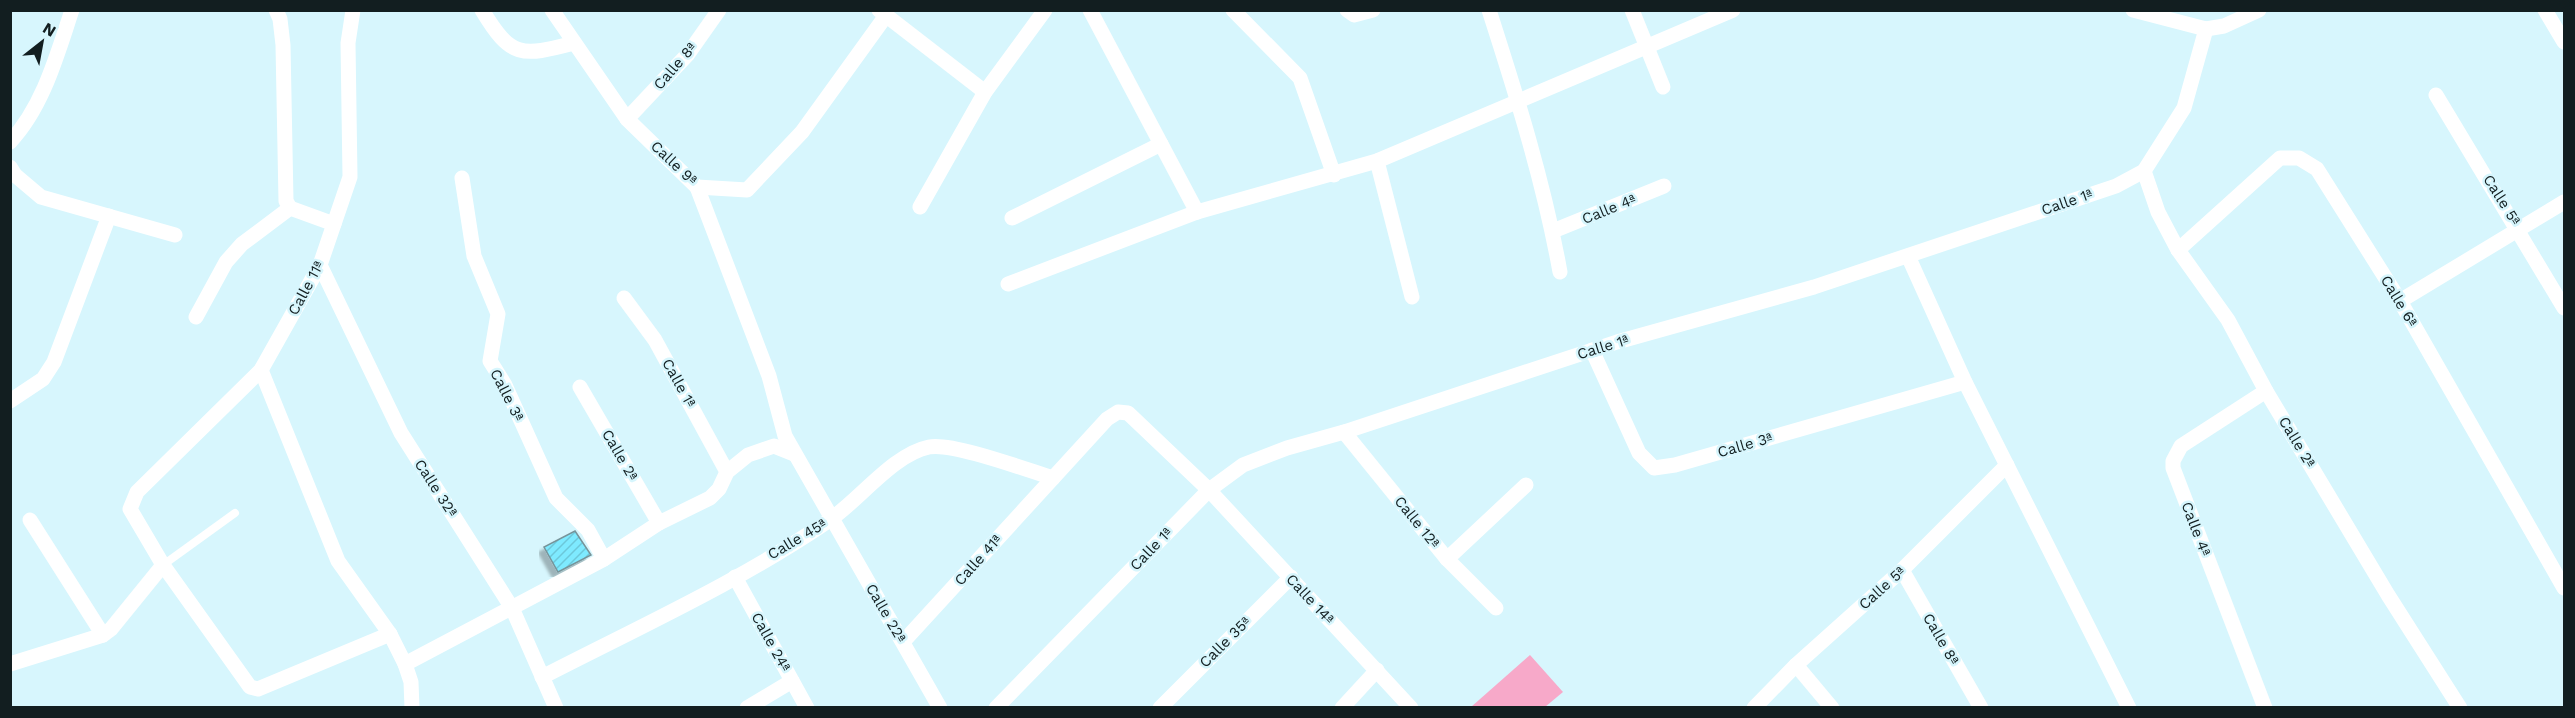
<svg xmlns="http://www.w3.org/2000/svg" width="2575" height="718" font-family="'Work Sans',sans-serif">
  <defs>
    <pattern id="building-hatch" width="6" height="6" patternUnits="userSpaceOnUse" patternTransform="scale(1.5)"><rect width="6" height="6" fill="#7eeaff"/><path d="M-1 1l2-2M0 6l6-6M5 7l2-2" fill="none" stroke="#6cc8da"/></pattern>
    <filter id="shadow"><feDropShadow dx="-5.5" dy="5.5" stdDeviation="1.5" flood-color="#0004"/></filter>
  </defs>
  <rect width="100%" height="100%" fill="#d7f6fd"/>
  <path fill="#f7a9c9" d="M1530,655L1563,692L1545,707H1471Z"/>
  <path fill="url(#building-hatch)" stroke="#77949a" stroke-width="1.5" filter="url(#shadow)" d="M575,531L591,555L558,572L544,547Z"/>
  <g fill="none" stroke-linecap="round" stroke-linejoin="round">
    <path stroke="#fff" stroke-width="8" d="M163,565L235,513"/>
    <g stroke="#fff" stroke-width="15">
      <path d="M276,10L280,19L283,45L286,201L290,208L334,224"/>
      <path d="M353,10L348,43L350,177L320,265L261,370L137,492L130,509L163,565L250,687L258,689L390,634"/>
      <path d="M482,10C511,58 521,57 574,43"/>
      <path d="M552,10L627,119L697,187L747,190L802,132L885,17"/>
      <path d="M879,10L985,92"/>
      <path d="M1090,10L1197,212"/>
      <path d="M1233,10L1300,78L1334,175"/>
      <path d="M1347,10L1354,15L1373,10"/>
      <path d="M1489,10C1517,97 1544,183 1560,272"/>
      <path d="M1632,10L1663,87"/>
      <path d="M2133,10L2206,29L2224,26L2259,10"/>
      <path d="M2545,10L2564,42"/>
      <path d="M2436,95L2564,308"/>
      <path d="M627,119L688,54L719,10"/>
      <path d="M10,142C43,107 57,55 72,10"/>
      <path d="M1377,161L1412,297"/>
      <path d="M10,167L15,175L41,197L175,235"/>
      <path d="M2144,171L2158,212L2178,250L2228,320L2266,391L2388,595L2460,708"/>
      <path d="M462,178L474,256L498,314L490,361L505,385L556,498L588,530L604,559"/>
      <path d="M697,187L769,376L785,436L940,708"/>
      <path d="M920,207L985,92L1045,10"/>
      <path d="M1012,218L1161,144"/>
      <path d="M1553,231L1664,186"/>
      <path d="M2178,250L2280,158H2299L2317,169L2400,301L2564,588"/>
      <path d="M1908,256L1965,382L2129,708"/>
      <path d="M320,265L401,433L512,608L556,708"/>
      <path d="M1008,284L1197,212L1377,161L1733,10"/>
      <path d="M624,298L655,340L727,472"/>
      <path d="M2400,301L2564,202"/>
      <path d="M196,317L226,262L242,244L290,208"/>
      <path d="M1592,350L1639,453L1654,468L1675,465L1965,382"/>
      <path d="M261,370L338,561L390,634L405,664L411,682L412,708"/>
      <path d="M580,387L659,523"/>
      <path d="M10,401L43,379L54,362L109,216"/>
      <path d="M1344,432L1447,559L1496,608"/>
      <path d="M30,520L103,635"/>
      <path d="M1447,559L1526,485"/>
      <path d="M1902,570L1981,708"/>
      <path d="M735,577L807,708"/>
      <path d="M903,642L1107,419L1118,412L1128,413L1209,490L1411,708"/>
      <path d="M10,664L103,635L111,629L163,565"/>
      <path d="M405,664L604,559L659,523L710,498L719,489L727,472L748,455L774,446L794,454"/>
      <path d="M1796,665L1832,708"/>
      <path d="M542,677C639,627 741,581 831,519C861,498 894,454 929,447C952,442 1027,470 1053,478"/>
      <path d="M747,708L792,681"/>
      <path d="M996,708L1209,490L1243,465L1287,448L1344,432L1617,342L1814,287L2116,186L2144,171L2184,108L2206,29"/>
      <path d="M1160,708L1291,577"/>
      <path d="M1342,708L1377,670"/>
      <path d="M1754,708L1796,665L1902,570L2007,465"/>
      <path d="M2265,708L2173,468V461L2181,446L2266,391"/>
    </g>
  </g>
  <g text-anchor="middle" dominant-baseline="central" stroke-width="5" stroke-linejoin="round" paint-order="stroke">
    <g font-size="15" fill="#121e20" stroke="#d7f6fd">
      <text transform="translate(675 66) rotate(-49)">Calle 8ª</text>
      <text transform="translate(674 163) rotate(43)">Calle 9ª</text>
      <text transform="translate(2502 200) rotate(58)">Calle 5ª</text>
      <text transform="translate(2067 202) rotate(-19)">Calle 1ª</text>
      <text transform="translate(1609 209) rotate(-22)">Calle 4ª</text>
      <text transform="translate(306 288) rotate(-62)">Calle 11ª</text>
      <text transform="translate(2399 301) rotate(59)">Calle 6ª</text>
      <text transform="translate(1603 347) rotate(-17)">Calle 1ª</text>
      <text transform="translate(679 383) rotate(61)">Calle 1ª</text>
      <text transform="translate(507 395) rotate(63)">Calle 3ª</text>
      <text transform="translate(2297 442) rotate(59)">Calle 2ª</text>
      <text transform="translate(1745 445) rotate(-16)">Calle 3ª</text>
      <text transform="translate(620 455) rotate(60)">Calle 2ª</text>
      <text transform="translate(436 488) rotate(57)">Calle 32ª</text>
      <text transform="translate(1417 522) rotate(51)">Calle 12ª</text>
      <text transform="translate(2196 529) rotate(69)">Calle 4ª</text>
      <text transform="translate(797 539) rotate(-31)">Calle 45ª</text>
      <text transform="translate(1151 549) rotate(-46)">Calle 1ª</text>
      <text transform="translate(978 560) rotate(-48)">Calle 41ª</text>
      <text transform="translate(1882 588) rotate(-42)">Calle 5ª</text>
      <text transform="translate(1310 599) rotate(47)">Calle 14ª</text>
      <text transform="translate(886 613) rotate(60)">Calle 22ª</text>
      <text transform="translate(1941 639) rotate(60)">Calle 8ª</text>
      <text transform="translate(771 642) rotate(61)">Calle 24ª</text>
      <text transform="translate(1225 642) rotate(-45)">Calle 35ª</text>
    </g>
  </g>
  <rect width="2575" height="718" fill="none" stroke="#121e20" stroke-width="24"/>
  <g transform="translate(42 42) rotate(31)" stroke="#d7f6fd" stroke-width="4.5" paint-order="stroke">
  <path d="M0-4.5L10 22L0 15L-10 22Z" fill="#121e20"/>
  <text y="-9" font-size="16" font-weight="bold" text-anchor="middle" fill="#121e20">N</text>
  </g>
</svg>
